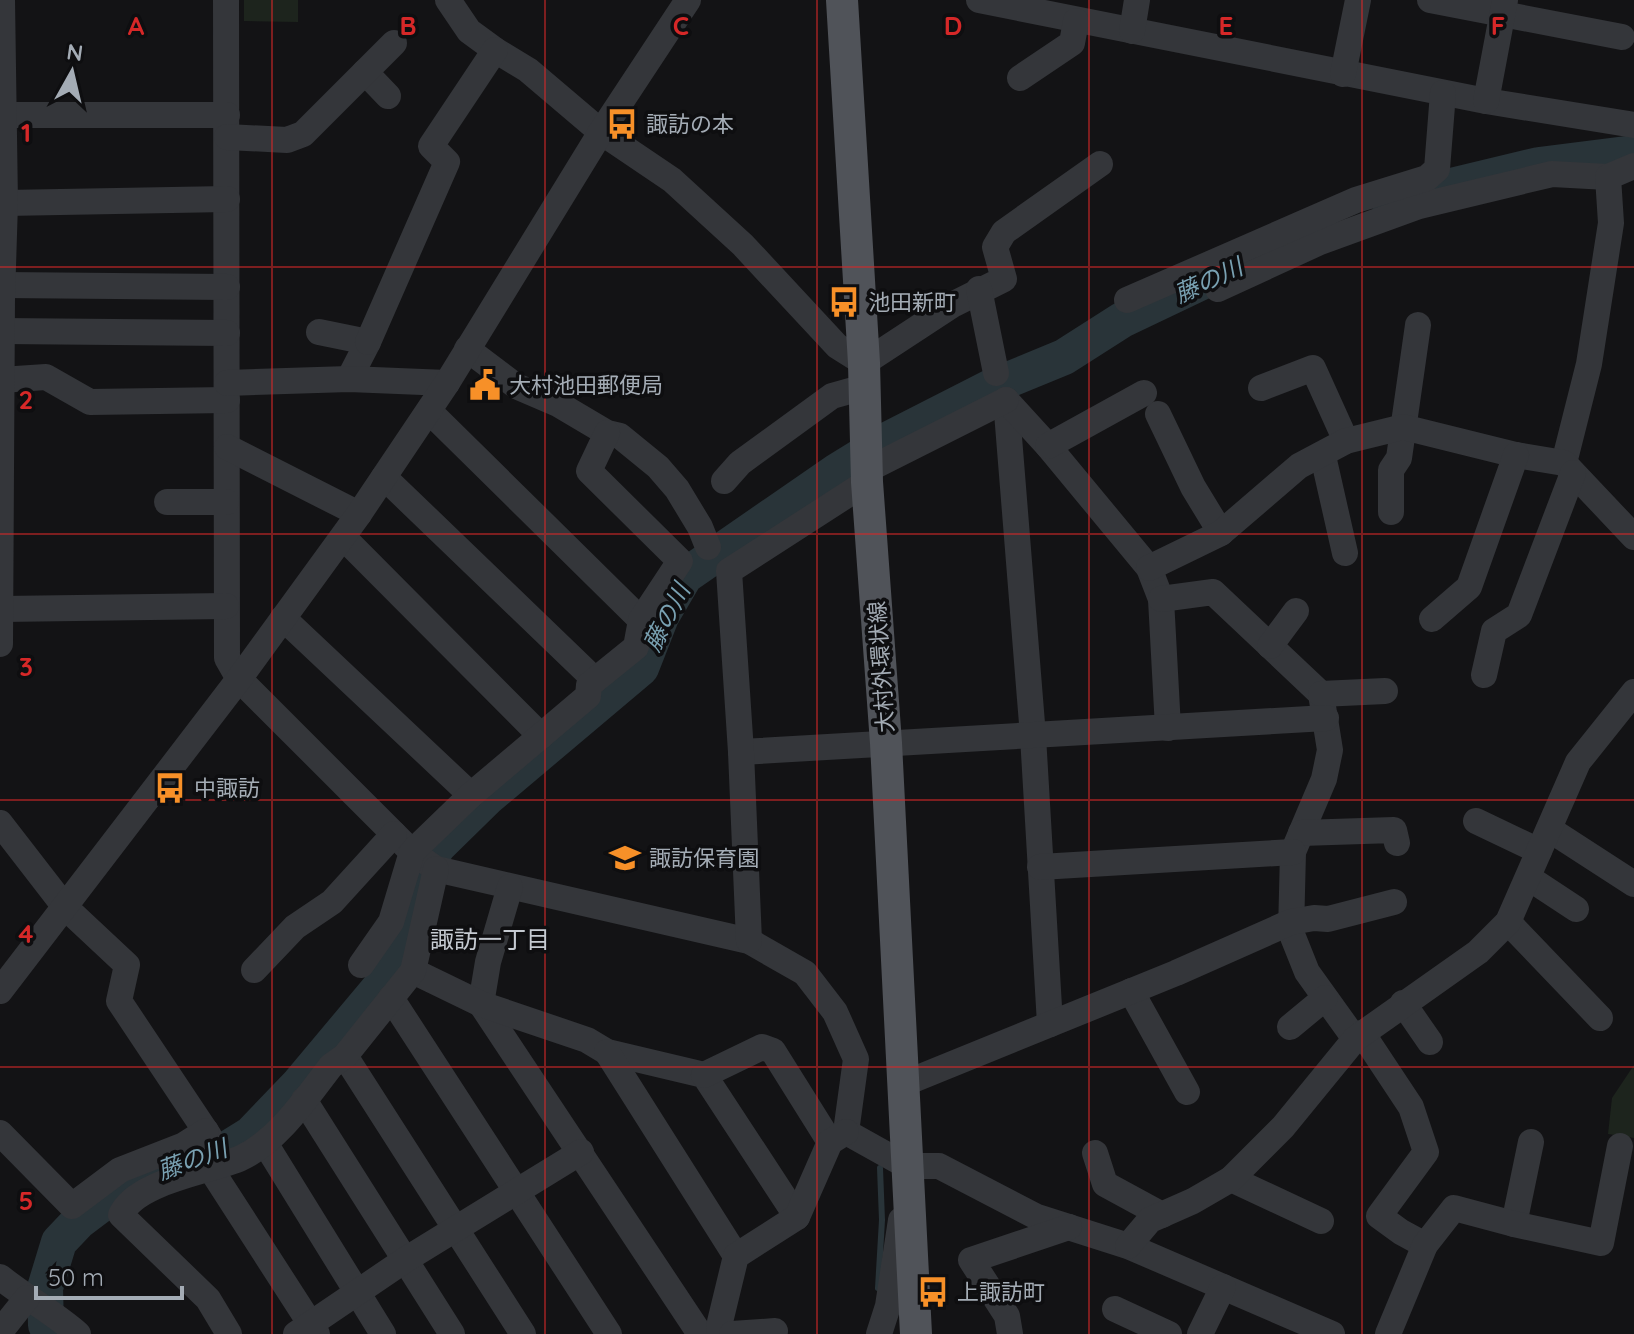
<svg xmlns="http://www.w3.org/2000/svg" width="1634" height="1334" font-family="Quicksand,'Noto Sans JP',sans-serif">
  <rect width="100%" height="100%" fill="#131315"/>
  <g fill="#1d241d">
    <path d="M244,0H298V22L244,21Z"/>
    <path d="M1634,1065V1138L1608,1134L1612,1098Z"/>
  </g>
  <g fill="none" stroke-linecap="round" stroke-linejoin="round">
    <path stroke="#293439" stroke-width="6" d="M878,1288L882,1220L880,1168"/>
    <g stroke="#293439" stroke-width="36">
      <path d="M1389,201L1539,165L1634,153"/>
      <path d="M54,1334L46,1325L45,1288L59,1242L78,1222L135,1179L157,1169L222,1152L251,1134L298,1085L396,968L414,881L438,846L488,797L641,668L661,617L685,576L837,471L889,439L991,387L1064,357L1122,320L1231,268"/>
    </g>
    <g stroke="#34363a" stroke-width="26">
      <path d="M226,0L227,658L239,679L412,852L436,869L749,941L805,973L835,1012L856,1059L846,1132"/>
      <path d="M448,0L469,31L495,50L528,70L601,132L672,180L743,245L837,346L864,363L954,304L1004,279L995,247L1004,232L1100,164"/>
      <path d="M979,0L1486,101L1634,125"/>
      <path d="M1430,0L1622,37"/>
      <path d="M1132,31L1137,0"/>
      <path d="M365,72L388,96"/>
      <path d="M1343,74L1358,0"/>
      <path d="M1020,78L1072,43L1076,21"/>
      <path d="M1486,101L1505,0"/>
      <path d="M4,115H227"/>
      <path d="M227,137L287,140L303,134L394,43"/>
      <path d="M5,203L227,199"/>
      <path d="M2,285L227,287"/>
      <path d="M979,289L996,373"/>
      <path d="M1218,289L1320,242L1419,206L1552,174L1608,177"/>
      <path d="M1127,300L1356,200L1427,178L1437,169L1443,93"/>
      <path d="M2,331L227,333"/>
      <path d="M319,332L368,342L349,379"/>
      <path d="M368,342L447,162L431,146L495,50"/>
      <path d="M467,349L516,386L558,404L607,433L620,436L658,467L677,489L700,527L708,547"/>
      <path d="M0,380L46,377L90,402L227,400"/>
      <path d="M227,383L349,379L447,383"/>
      <path d="M1261,388L1313,368L1346,441"/>
      <path d="M1006,400L1033,736L1050,1024"/>
      <path d="M1006,400L1048,446L1149,568L1161,599L1168,728"/>
      <path d="M429,411L641,620"/>
      <path d="M1158,414L1193,487L1221,533"/>
      <path d="M1048,446L1144,393"/>
      <path d="M227,447L359,514"/>
      <path d="M1323,456L1345,553"/>
      <path d="M1564,463L1589,364L1611,223L1608,177L1634,166"/>
      <path d="M867,470L1006,400"/>
      <path d="M384,477L595,680"/>
      <path d="M724,481L740,463L832,396L864,387"/>
      <path d="M167,502H226"/>
      <path d="M1391,512V470L1399,458L1418,325"/>
      <path d="M343,537L541,736"/>
      <path d="M1149,568L1221,533L1299,466L1346,441L1403,427L1516,455L1564,463L1634,537"/>
      <path d="M1161,599L1213,592L1321,694L1330,750L1324,779L1293,852L1291,932L1307,972L1355,1039"/>
      <path d="M2,609L226,606"/>
      <path d="M283,618L471,795"/>
      <path d="M1432,619L1469,587L1516,455"/>
      <path d="M0,644L2,298L5,203L2,0"/>
      <path d="M1270,646L1296,611"/>
      <path d="M1484,675L1494,631L1519,615L1573,473"/>
      <path d="M1321,694L1385,691"/>
      <path d="M741,752L1326,718"/>
      <path d="M1476,821L1539,851"/>
      <path d="M0,823L65,907L127,965L119,1001L209,1136L215,1166"/>
      <path d="M1549,829L1634,884"/>
      <path d="M1301,833L1394,830L1397,843"/>
      <path d="M1040,867L1293,852"/>
      <path d="M1529,878L1576,909"/>
      <path d="M510,887L488,962L481,1004L700,1334"/>
      <path d="M1508,922L1600,1018"/>
      <path d="M749,941L741,752L729,571L867,482"/>
      <path d="M361,965L391,922L412,852L471,795L588,696L589,685L636,647L641,620L680,561L589,471L607,433"/>
      <path d="M254,970L295,927L332,902L394,834"/>
      <path d="M413,971L481,1004L587,1040L607,1052L704,1075L797,1217"/>
      <path d="M0,991L239,679L359,514L447,383L601,132L688,0"/>
      <path d="M1131,991L1187,1092"/>
      <path d="M391,998L609,1334"/>
      <path d="M1403,1003L1430,1042"/>
      <path d="M1290,1027L1325,998"/>
      <path d="M1362,1033L1411,1107L1426,1152L1379,1216L1401,1232L1425,1245"/>
      <path d="M607,1052L736,1256"/>
      <path d="M345,1056L523,1334"/>
      <path d="M704,1075L762,1047L773,1051L830,1142"/>
      <path d="M903,1084L1176,973L1291,922L1314,918L1328,919L1394,902"/>
      <path d="M304,1100L452,1334"/>
      <path d="M846,1132L907,1166H939L1037,1217L1128,1246L1332,1334"/>
      <path d="M0,1133L72,1206L120,1170L184,1145L206,1131"/>
      <path d="M265,1143L383,1334"/>
      <path d="M1095,1153L1105,1184L1162,1215"/>
      <path d="M210,1168L317,1334"/>
      <path d="M1231,1179L1321,1221"/>
      <path d="M1514,1224L1531,1142"/>
      <path d="M1128,1246L1150,1220L1193,1201L1231,1179L1283,1127L1355,1039L1478,952L1508,922L1578,762L1634,692"/>
      <path d="M0,1277C25,1297 54,1313 78,1334"/>
      <path d="M1115,1309L1169,1334"/>
      <path d="M0,1332L27,1298"/>
      <path d="M229,1334L208,1299L121,1215C136,1181 209,1172 241,1158C279,1140 306,1098 331,1066L345,1056L413,971L436,869"/>
      <path d="M296,1334L405,1260L581,1152"/>
      <path d="M719,1334L720,1322L736,1256L797,1217L830,1142L846,1132"/>
      <path d="M732,1334L775,1331"/>
      <path d="M879,1334L888,1306L901,1220"/>
      <path d="M1010,1334L1007,1316L971,1260L1069,1227"/>
      <path d="M1200,1334L1223,1287"/>
      <path d="M1388,1334L1425,1245L1454,1208L1514,1224L1601,1243L1620,1146"/>
    </g>
    <path stroke="#505359" stroke-width="32" d="M842,0L864,363L867,482L886,743L916,1334"/>
  </g>
  <path fill="none" stroke="#d62828" stroke-width="2" stroke-opacity="0.55" d="M272,0V1334M545,0V1334M817,0V1334M1089,0V1334M1362,0V1334M0,267H1634M0,534H1634M0,800H1634M0,1067H1634"/>
  <defs>
    <symbol id="bus-bare" viewBox="-9 -9 18 18"><path d="M-5-6H5V4H4V6H2V4H-2V6H-4V4H-5ZM-3.5-4V0h7V-4ZM-3.5 1.2v1.5H-2V1.2ZM2 1.2v1.5H3.5V1.2Z" fill="#f79028" stroke="#0e0e10" stroke-width="2.5" paint-order="stroke"/></symbol>
    <symbol id="civic-bare" viewBox="-9 -9 18 18"><path d="M-.6-6.5H3V-4.5H.6V-3L4-1V1h2V6H-6V1h2V-1L-.6-3ZM-1.2 2.5V6h2.4V2.5Z" fill="#f79028" stroke="#0e0e10" stroke-width="2.5" paint-order="stroke"/></symbol>
    <symbol id="school-bare" viewBox="-9 -9 18 18"><path d="M0-5L7-2L0 1L-7-2ZM-4 1L0 2.5L4 1V4Q0 6-4 4Z" fill="#f79028" stroke="#0e0e10" stroke-width="2.5" paint-order="stroke"/></symbol>
  </defs>
  <g fill-rule="evenodd">
    <use href="#bus-bare" x="600" y="102" width="44" height="44"/>
    <use href="#bus-bare" x="822" y="280" width="44" height="44"/>
    <use href="#civic-bare" x="463" y="363" width="44" height="44"/>
    <use href="#bus-bare" x="148" y="766" width="44" height="44"/>
    <use href="#school-bare" x="603" y="836" width="44" height="44"/>
    <use href="#bus-bare" x="911" y="1270" width="44" height="44"/>
  </g>
  <g text-anchor="middle" dominant-baseline="central" stroke-width="7" stroke-linejoin="round" paint-order="stroke">
    <g font-size="22" fill="#a4acb5" stroke="#0e0e10" text-anchor="start">
      <text x="646" y="124">諏訪の本</text>
      <text x="868" y="302">池田新町</text>
      <text x="509" y="385">大村池田郵便局</text>
      <text x="194" y="788">中諏訪</text>
      <text x="649" y="858">諏訪保育園</text>
      <text x="957" y="1292">上諏訪町</text>
    </g>
    <g font-size="22" fill="#a4acb5" stroke="#0e0e10">
      <text transform="translate(881 667) rotate(-94)">大村外環状線</text>
    </g>
    <g font-size="24" font-style="italic" fill="#79a1b2" stroke="#0e0e10">
      <text transform="translate(1208 280) rotate(-25)">藤の川</text>
      <text transform="translate(666 617) rotate(-63)">藤の川</text>
      <text transform="translate(192 1159) rotate(-20)">藤の川</text>
    </g>
    <g font-size="24" fill="#c5cad1" stroke="#0e0e10">
      <text x="490" y="939">諏訪一丁目</text>
    </g>
  </g>
  <g font-size="26" text-anchor="middle" font-weight="bold" fill="#d62828" stroke="#0e0e10" stroke-width="7" stroke-linejoin="round" paint-order="stroke">
    <text x="136" y="35">A</text>
    <text x="408" y="35">B</text>
    <text x="681" y="35">C</text>
    <text x="953" y="35">D</text>
    <text x="1226" y="35">E</text>
    <text x="1498" y="35">F</text>
    <text x="26" y="142">1</text>
    <text x="26" y="409">2</text>
    <text x="26" y="676">3</text>
    <text x="26" y="943">4</text>
    <text x="26" y="1210">5</text>
  </g>
  <g transform="translate(72 72) rotate(8)" stroke="#0e0e10" stroke-width="6" paint-order="stroke">
  <path d="M0-6L14 30L0 20L-14 30Z" fill="#a4acb5"/>
  <text y="-12" font-size="22" font-weight="bold" text-anchor="middle" fill="#a4acb5">N</text>
  </g>
  <path d="M36 1286v12h146v-12" fill="none" stroke="#a4acb5" stroke-width="4"/>
  <text x="48" y="1286" font-size="24" fill="#a4acb5" stroke="#0e0e10" stroke-width="6" paint-order="stroke">50 m</text>
</svg>
